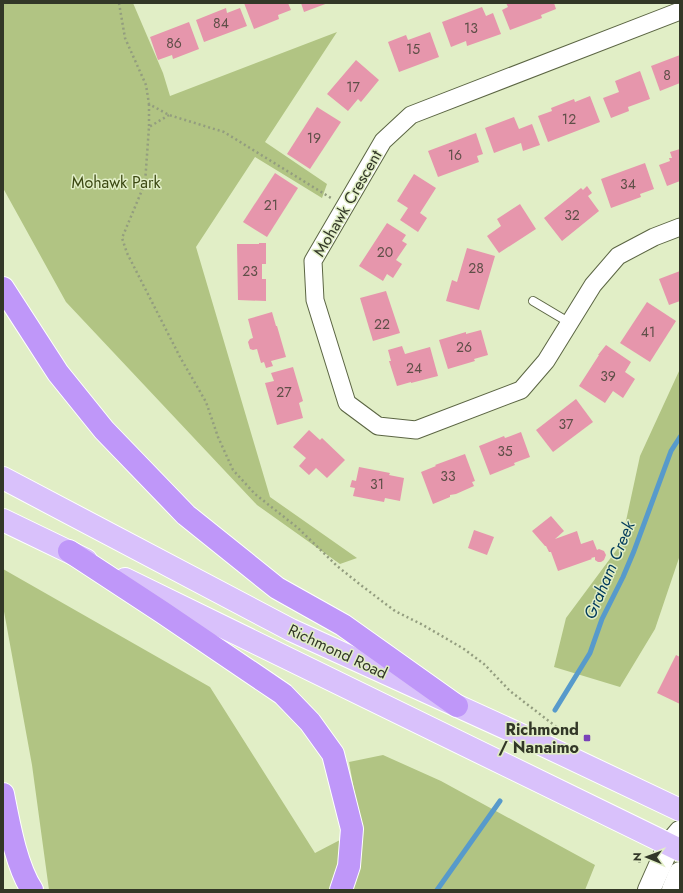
<svg xmlns="http://www.w3.org/2000/svg" width="683" height="893" font-family="Jost,sans-serif">
<rect width="100%" height="100%" fill="#e1eec6"/>
<!-- green -->
<g fill="#b1c483">
<polygon points="3,3 133,3 163,73 170,96 337,32 265,142 327,184 322,198 255,157 196,247 270,497 357,558 340,564 257,505 66,302 3,188"/>
<polygon points="680,369 680,555 655,629 620,687 554,667 566,618 621,544 640,456"/>
<polygon points="3,569 210,687 315,853 361,829 349,762 383,755 441,781 595,865 585,890 49,890 32,765 3,606"/>
</g>
<g fill="none" stroke-linecap="round" stroke-linejoin="round">
<!-- stream -->
<g stroke="#579acb" stroke-width="5">
<polyline points="555,710 590,653 602,619 623,577 634,551 671,451 680,437"/>
<polyline points="437,890 500,801"/>
</g>
</g>
<!-- building -->
<g fill="#e696ac">
<polygon points="244,3 288,3 291,10 278,15 279,19 254,29"/>
<polygon points="301,3 328,3 304,12"/>
<polygon points="506,3 554,3 556,9 541,15 542,18 510,30 502,10 508,7"/>
<polygon points="482,7 486,16 493,13 501,34 467,46 466,41 451,47 442,22"/>
<polygon points="226,8 227,13 240,8 247,26 204,42 196,20"/>
<polygon points="189,22 199,49 173,59 172,55 158,60 150,37"/>
<polygon points="430,32 439,57 399,72 388,42 406,35 408,40"/>
<polygon points="680,55 680,83 660,91 651,66"/>
<polygon points="356,60 379,80 361,102 358,99 348,111 327,94"/>
<polygon points="640,71 650,99 628,107 629,111 611,118 603,98 619,92 615,81"/>
<polygon points="590,96 600,122 548,142 538,116 552,111 551,108 574,99 575,102"/>
<polygon points="317,107 341,122 310,169 287,154"/>
<polygon points="514,117 519,129 532,124 540,145 523,151 521,143 494,153 485,128"/>
<polygon points="476,133 483,154 477,156 479,162 438,177 428,151"/>
<polygon points="680,149 680,181 667,186 659,165 670,161 669,158 672,158 670,152"/>
<polygon points="645,163 654,189 640,194 641,197 611,208 601,179"/>
<polygon points="275,173 298,188 267,237 243,222"/>
<polygon points="414,174 436,188 420,213 427,218 418,232 400,220 408,208 397,201"/>
<polygon points="587,186 592,193 588,196 599,211 562,241 544,218 581,188 583,190"/>
<polygon points="520,204 536,229 499,253 487,236 501,226 497,219"/>
<polygon points="387,223 406,235 402,241 407,244 396,260 402,264 393,278 387,274 383,281 359,266"/>
<polygon points="259,243 266,243 266,264 262,264 262,279 266,279 266,301 238,300 237,244 259,244"/>
<polygon points="467,248 495,256 479,310 446,301 452,280 457,282"/>
<polygon points="680,271 680,301 669,305 659,279"/>
<polygon points="386,291 400,333 373,341 360,298"/>
<polygon points="647,302 676,321 650,362 620,343"/>
<polygon points="272,312 276,326 277,326 286,357 271,361 273,366 266,368 264,362 261,363 257,349 253,350 250,349 248,342 250,339 253,338 248,319"/>
<polygon points="481,330 488,355 474,359 475,361 448,369 439,340 466,332 466,334"/>
<polygon points="606,345 631,362 625,372 635,379 623,398 613,391 605,403 579,386 599,355 598,355"/>
<polygon points="402,346 405,354 430,347 438,376 411,383 411,382 397,386 389,361 391,361 388,350"/>
<polygon points="293,367 303,401 299,403 303,418 277,425 265,383 274,381 271,373"/>
<polygon points="576,399 593,422 553,452 536,430"/>
<polygon points="309,430 320,440 322,438 345,460 327,478 316,468 309,475 299,466 306,458 293,447"/>
<polygon points="521,432 530,457 514,463 515,465 490,475 479,446 504,436 505,438"/>
<polygon points="465,454 475,481 472,482 474,486 456,494 450,495 450,497 433,504 421,472 436,466 435,465"/>
<polygon points="359,467 390,473 389,475 404,478 400,501 385,498 384,502 353,496 355,488 350,487 352,480 356,481"/>
<polygon points="551,516 564,531 555,539 577,531 581,544 593,540 597,550 599,549 604,551 606,555 604,560 601,562 598,562 595,560 595,557 591,558 592,559 558,571 551,552 549,552 546,546 545,546 532,531"/>
<polygon points="474,530 494,537 487,555 468,548"/>
<polygon points="676,655 680,657 680,704 657,693"/>
</g>
<g fill="none" stroke-linecap="round" stroke-linejoin="round">
<defs>
<polyline id="service" points="533,301 570,323"/>
<polyline id="minor" points="680,11 411,115 383,141 313,261 315,300 347,403 378,426 416,430 521,390 546,361 593,285 618,256 654,237 680,227"/>
<g id="secondary">
<polyline points="649,890 669,845 680,832"/>
<polyline points="673,890 680,873"/>
</g>
<g id="primary">
<polyline points="3,478 291,630 543,745 680,810"/>
<polyline points="3,520 86,560"/>
<polyline points="125,579 680,850"/>
</g>
<g id="motorway">
<polyline points="3,288 58,373 104,430 186,515 277,588 343,625 457,706"/>
<polyline points="69,551 162,612 283,694 310,722 333,754 352,829 349,866 341,890"/>
<path d="M3 794C9 824 16 865 32 890"/>
</g>
</defs>
<!-- service casing -->
<use href="#service" stroke="#5b6543" stroke-width="10"/>
<!-- minor casing -->
<use href="#minor" stroke="#5b6543" stroke-width="19"/>
<!-- secondary casing -->
<use href="#secondary" stroke="#5b6543" stroke-width="24"/>
<!-- primary casing -->
<use href="#primary" stroke="#fff" stroke-width="24"/>
<!-- motorway casing -->
<use href="#motorway" stroke="#fff" stroke-width="24"/>
<!-- path -->
<g stroke="#939d7f" stroke-width="2.5" stroke-dasharray="2 3" stroke-linecap="butt">
<polyline points="119,3 125,38 146,85 149,104 169,115 224,132 331,198"/>
<polyline points="149,104 149,127"/>
<polyline points="169,115 149,127 145,183 122,238 127,253 180,357 206,402 218,437 233,470 255,494 298,528 337,566 362,586 395,611 423,625 464,649 484,664 510,691 563,732"/>
<polyline points="638,856 640,864"/>
</g>
<!-- service -->
<use href="#service" stroke="#fff" stroke-width="8"/>
<!-- minor -->
<use href="#minor" stroke="#fff" stroke-width="17"/>
<!-- secondary -->
<use href="#secondary" stroke="#fff" stroke-width="22"/>
<!-- primary -->
<use href="#primary" stroke="#d9c1fb" stroke-width="22"/>
<!-- motorway -->
<use href="#motorway" stroke="#bf97f9" stroke-width="22"/>
</g>
<!-- markers -->
<rect fill="#7942b8" stroke="#e1eec6" stroke-width="1.5" x="583" y="734" width="8" height="8" rx="2"/>
<g text-anchor="middle" stroke-width="3" stroke-linejoin="round" paint-order="stroke">
<!-- number labels -->
<g font-size="14" fill="#5f4f48">
<text x="221" y="28">84</text>
<text x="471" y="33">13</text>
<text x="174" y="48">86</text>
<text x="413" y="54">15</text>
<text x="667" y="80">8</text>
<text x="353" y="92">17</text>
<text x="569" y="124">12</text>
<text x="314" y="143">19</text>
<text x="455" y="160">16</text>
<text x="628" y="189">34</text>
<text x="271" y="210">21</text>
<text x="572" y="220">32</text>
<text x="385" y="257">20</text>
<text x="476" y="273">28</text>
<text x="250" y="276">23</text>
<text x="382" y="329">22</text>
<text x="648" y="337">41</text>
<text x="464" y="352">26</text>
<text x="414" y="373">24</text>
<text x="608" y="381">39</text>
<text x="284" y="397">27</text>
<text x="566" y="429">37</text>
<text x="505" y="456">35</text>
<text x="448" y="481">33</text>
<text x="377" y="489">31</text>
</g>
<!-- park labels -->
<g font-size="16" fill="#3b4812" stroke="#e1eec6">
<text x="116" y="188">Mohawk Park</text>
</g>
<!-- street labels -->
<g font-size="16" fill="#323727" stroke="#e1eec6">
<text transform="translate(347 203) rotate(-60)" y="6">Mohawk Crescent</text>
<text transform="translate(338 651) rotate(25)" y="6">Richmond Road</text>
</g>
<!-- poi labels -->
<g font-size="16" font-weight="bold" fill="#323727" stroke="#e1eec6" text-anchor="end">
<text x="579" y="735">Richmond<tspan x="579" dy="18">/ Nanaimo</tspan></text>
</g>
<!-- water labels -->
<g font-size="17" font-style="italic" fill="#023b5b" stroke="#e1eec6">
<text transform="translate(609 570) rotate(-67)" y="6">Graham Creek</text>
</g>
</g>
<!-- border -->
<rect width="683" height="893" fill="none" stroke="#323727" stroke-width="8"/>
<!-- north arrow -->
<g transform="translate(647 857) rotate(271)" stroke="#e1eec6" stroke-width="3" paint-order="stroke">
<path d="M0-3L7 15L0 10L-7 15Z" fill="#323727"/>
<text y="-6" font-size="11" font-weight="bold" text-anchor="middle" fill="#323727">N</text>
</g>
</svg>
